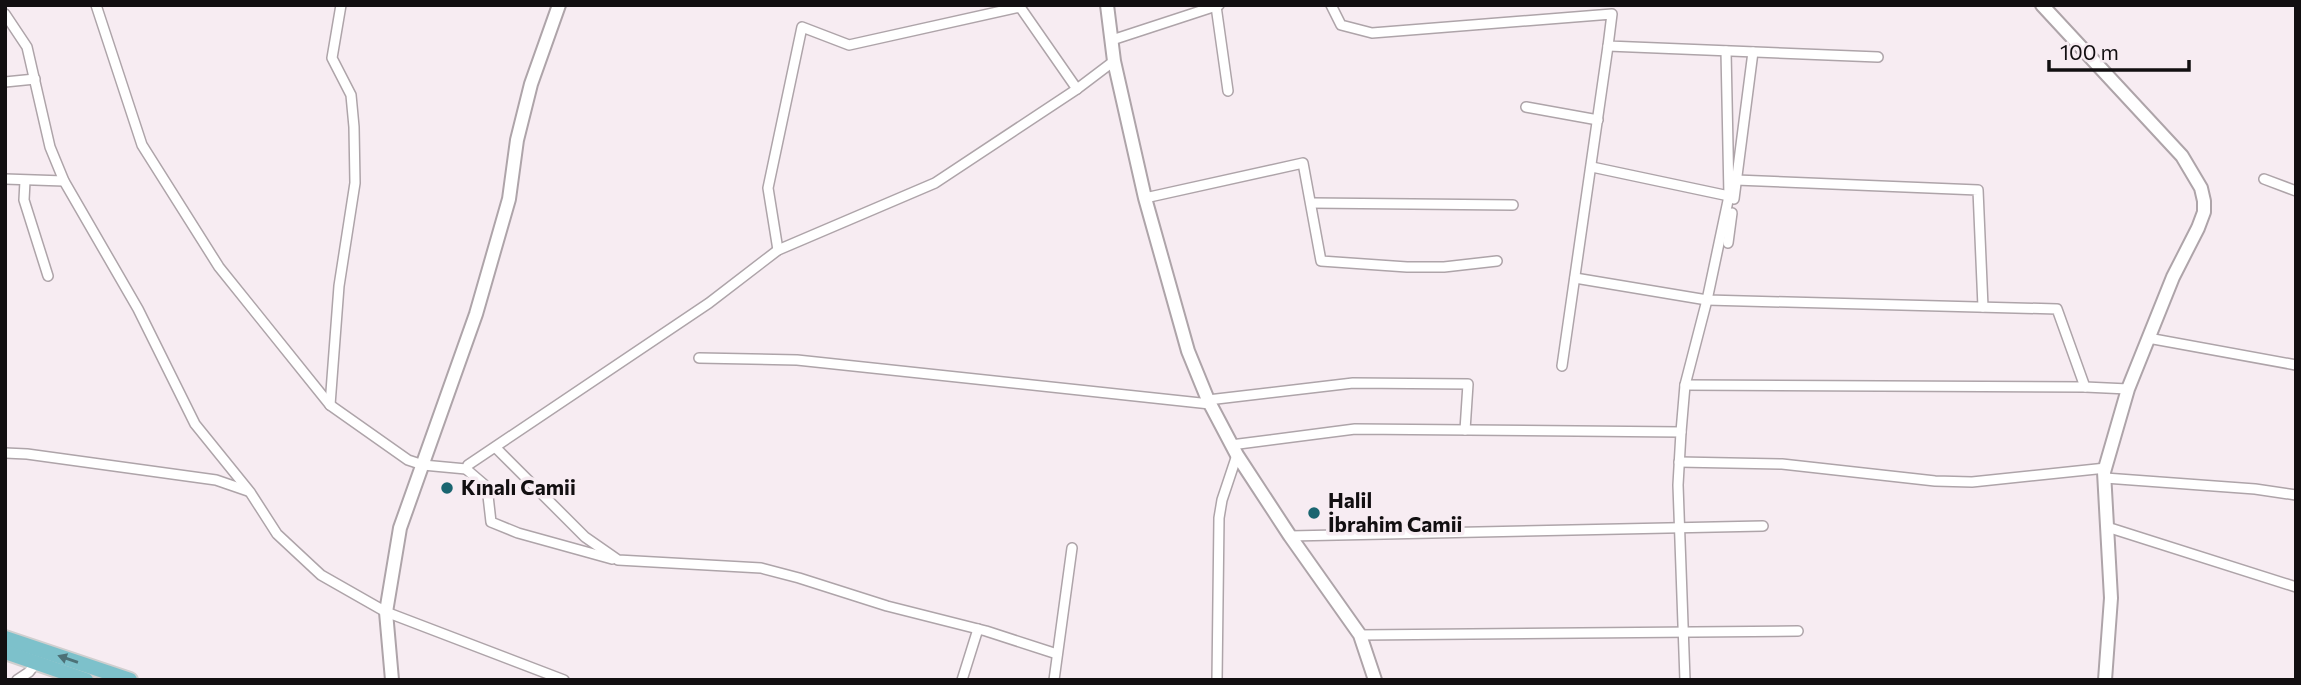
<svg xmlns="http://www.w3.org/2000/svg" width="2301" height="685" font-family="Commissioner,sans-serif">
<rect width="100%" height="100%" fill="#f7ecf2"/>
<g fill="none" stroke-linecap="round" stroke-linejoin="round">
<defs>
<g id="street">
<polyline points="96,5 142,145 219,267 330,405 408,460 423,465 466,469 468,465 709,303 778,250 935,183 1077,89 1114,61"/>
<polyline points="1331,5 1341,25 1372,33 1612,14 1608,46 1878,57"/>
<polyline points="1216,6 1228,91"/>
<polyline points="5,14 27,47 50,147 64,181 138,309 195,424 250,492 277,534 321,575 386,612 564,680"/>
<polyline points="1112,40 1219,5"/>
<polyline points="5,82 35,79"/>
<polyline points="1526,107 1598,120"/>
<polyline points="1592,167 1729,196"/>
<polyline points="5,179 64,181"/>
<polyline points="2264,179 2296,191"/>
<polyline points="1736,180 1978,190 1983,307"/>
<polyline points="25,181 24,200 48,276"/>
<polyline points="1145,198 1303,163 1321,261 1407,267 1444,267 1497,261"/>
<polyline points="1734,199 1753,52"/>
<polyline points="1311,203 1513,205"/>
<polyline points="1728,243 1732,213"/>
<polyline points="778,250 768,188 802,27 849,45 1020,7 1077,89"/>
<polyline points="1575,278 1707,300 2057,309 2085,387"/>
<polyline points="2148,338 2296,365"/>
<polyline points="699,358 797,360 1210,404"/>
<polyline points="1562,366 1608,46"/>
<polyline points="1685,385 2085,387 2128,389"/>
<polyline points="1208,400 1353,383 1468,384 1465,430"/>
<polyline points="330,405 339,286 355,183 354,127 351,95 332,58 341,5"/>
<polyline points="1681,432 1685,385 1707,300 1729,196 1726,51"/>
<polyline points="1231,445 1355,429 1681,432 1678,485 1685,680"/>
<polyline points="496,448 585,537 618,560 761,568 799,578 887,606 986,631 1057,654"/>
<polyline points="5,453 27,454 216,480 248,491"/>
<polyline points="1679,462 1782,464 1935,481 1972,482 2106,468"/>
<polyline points="466,469 487,487 491,522 518,533 612,559"/>
<polyline points="2105,478 2255,489 2296,495"/>
<polyline points="2107,527 2296,587"/>
<polyline points="1290,536 1763,526"/>
<polyline points="1360,635 1798,631"/>
<polyline points="17,680 29,672 36,663"/>
<polyline points="962,680 978,629"/>
<polyline points="1054,680 1072,548"/>
<polyline points="1217,680 1219,518 1222,500 1237,455"/>
</g>
<g id="secondary">
<polyline points="1107,5 1114,61 1145,198 1188,351 1208,400 1237,455 1290,536 1360,635 1375,680"/>
<polyline points="2042,5 2182,156 2201,188 2204,201 2204,212 2198,228 2173,277 2128,389 2104,472 2111,598 2105,680"/>
<polyline points="392,680 386,612 400,528 476,314 509,199 517,140 531,84 559,5"/>
</g>
<g id="primary">
<polyline points="5,638 130,680"/>
<polyline points="5,652 86,680"/>
</g>
</defs>
<!-- street casing -->
<use href="#street" stroke="#aea4a9" stroke-width="12"/>
<!-- secondary casing -->
<use href="#secondary" stroke="#aea4a9" stroke-width="16"/>
<!-- primary casing -->
<use href="#primary" stroke="#d0cfcf" stroke-width="18"/>
<!-- street -->
<use href="#street" stroke="#fff" stroke-width="9"/>
<!-- secondary -->
<use href="#secondary" stroke="#fff" stroke-width="12"/>
<!-- primary -->
<use href="#primary" stroke="#7dc1cb" stroke-width="14"/>
</g>
<!-- one-way arrows -->
<defs><path id="oneway-solid" d="M-6-.8H1V-3.2L6.5 0L1 3.2V.8H-6Z" transform="scale(1.75)"/></defs>
<use fill="#4d7177" href="#oneway-solid" transform="translate(68 659) rotate(-161)"/>
<!-- markers -->
<g fill="#1a6570" stroke="#f7ecf2" stroke-width="2.5">
<circle cx="447" cy="488" r="7"/>
<circle cx="1314" cy="513" r="7"/>
</g>
<g text-anchor="middle" stroke-width="7" stroke-linejoin="round" paint-order="stroke">
<!-- poi labels -->
<g font-size="21" font-weight="bold" fill="#120f11" stroke="#f7ecf2" text-anchor="start">
<text x="461" y="495">Kınalı Camii</text>
<text x="1328" y="508">Halil<tspan x="1328" dy="24">İbrahim Camii</tspan></text>
</g>
</g>
<!-- border -->
<rect width="2301" height="685" fill="none" stroke="#120f11" stroke-width="14"/>
<!-- scale -->
<path d="M2049 60v10h140v-10" fill="none" stroke="#120f11" stroke-width="3.5"/>
<text x="2060" y="60" font-size="21" fill="#120f11" stroke="#f7ecf2" stroke-width="5" paint-order="stroke">100 m</text>
</svg>
